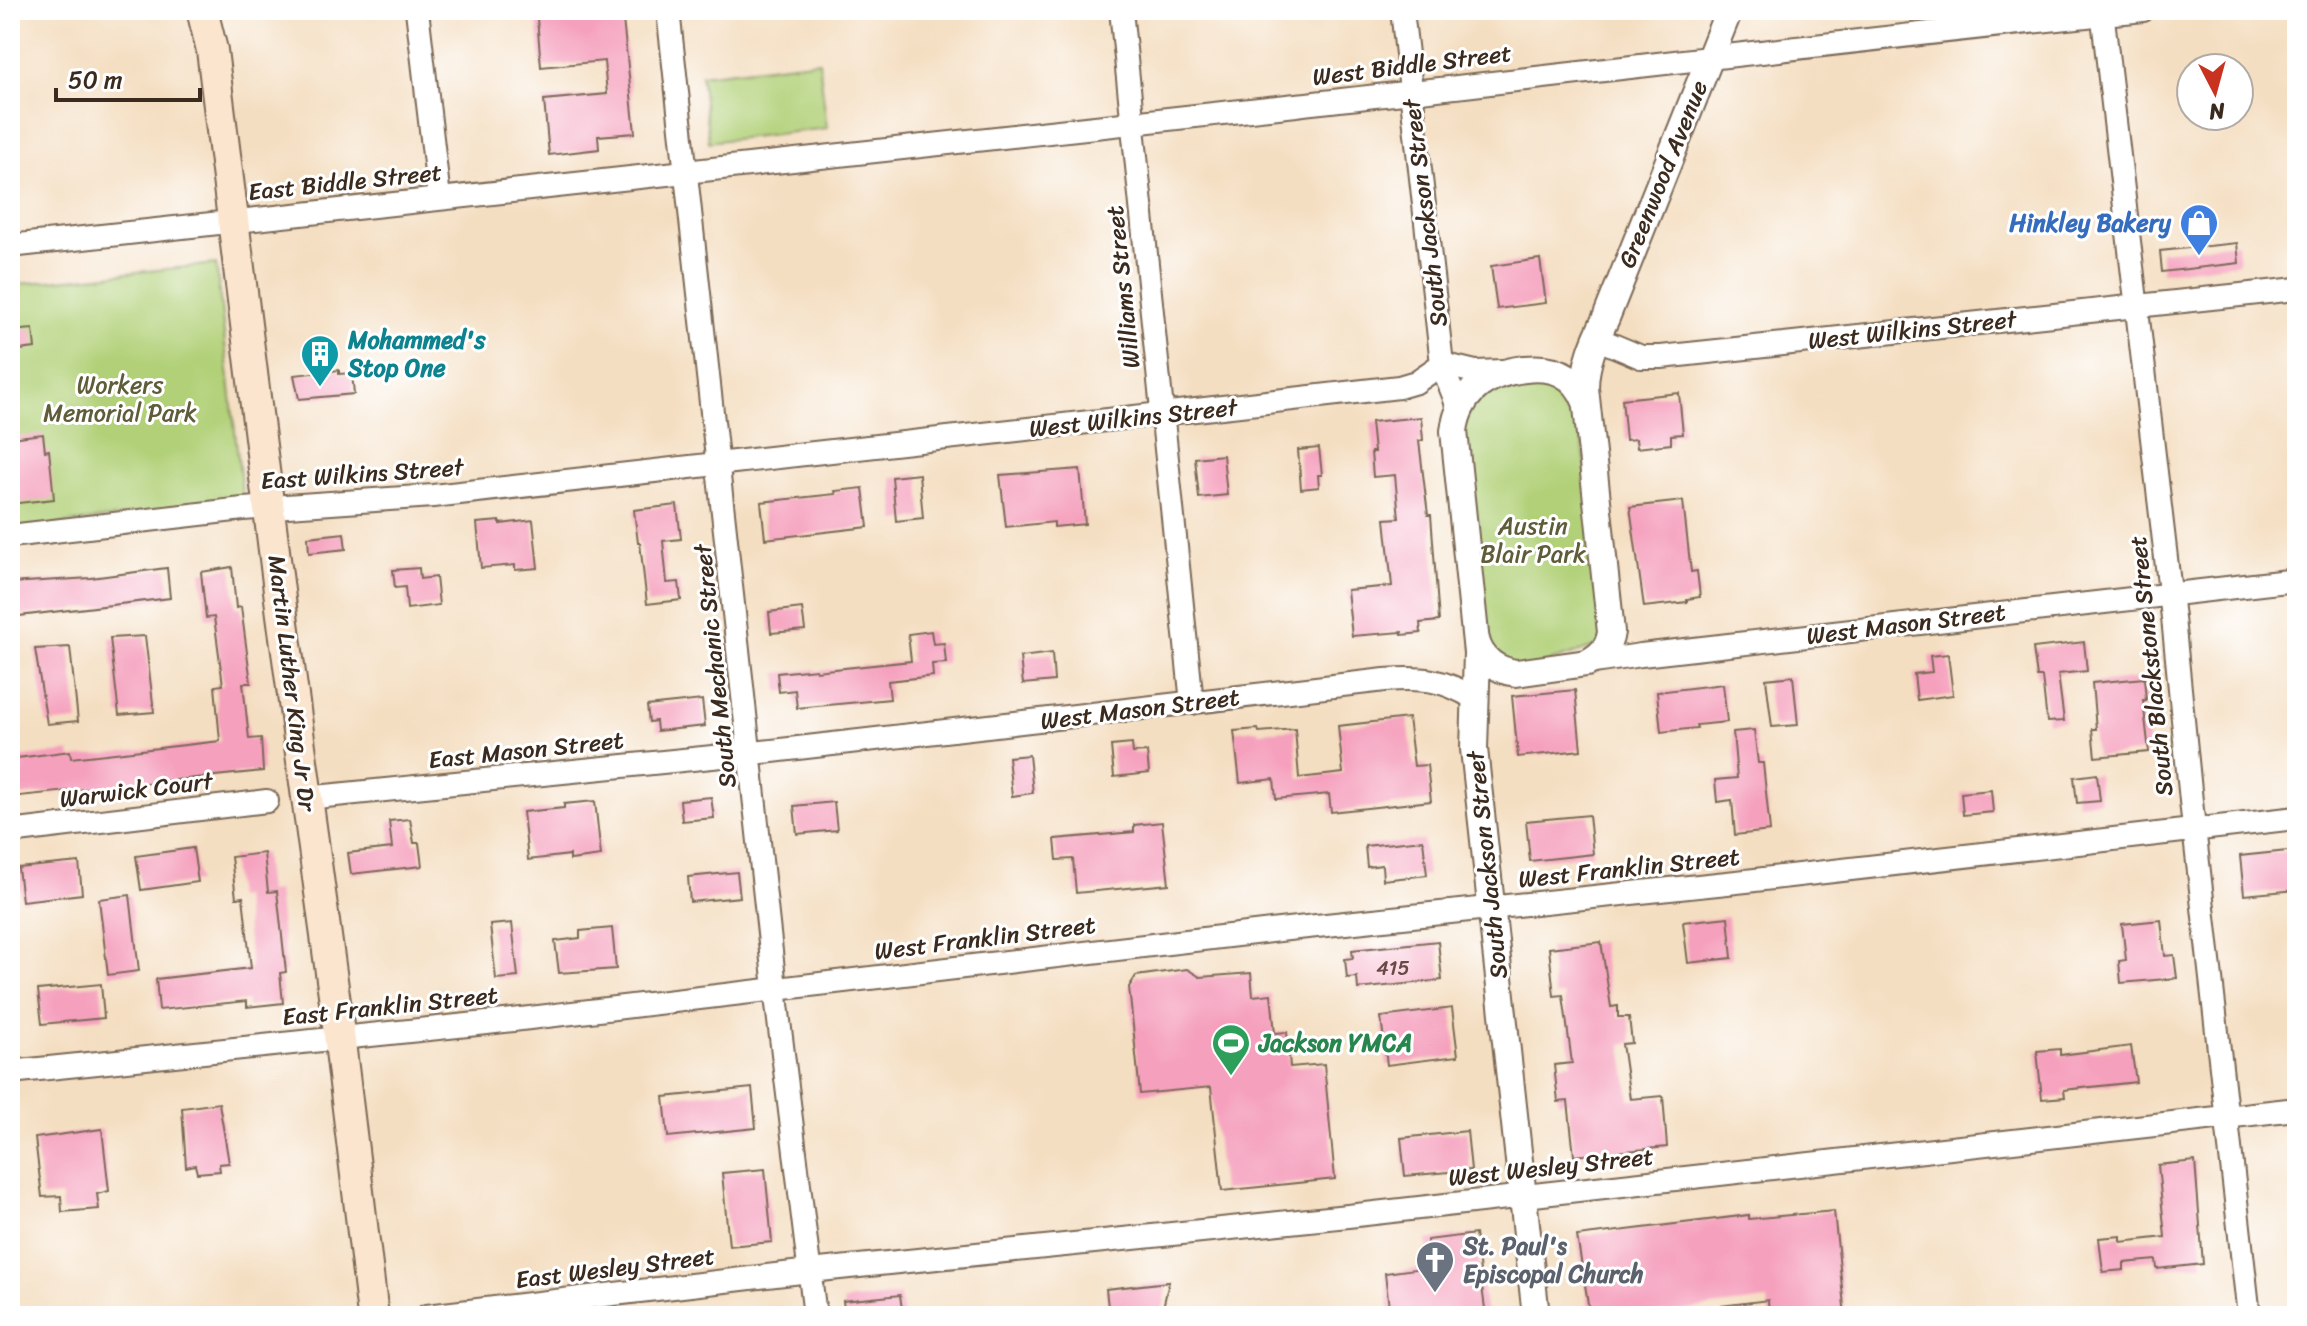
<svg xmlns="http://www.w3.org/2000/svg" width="2307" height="1326" font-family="Sriracha,sans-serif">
<rect width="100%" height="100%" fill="#fff"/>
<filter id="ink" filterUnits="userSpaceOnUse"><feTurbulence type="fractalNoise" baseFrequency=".0125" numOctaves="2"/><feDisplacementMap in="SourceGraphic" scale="16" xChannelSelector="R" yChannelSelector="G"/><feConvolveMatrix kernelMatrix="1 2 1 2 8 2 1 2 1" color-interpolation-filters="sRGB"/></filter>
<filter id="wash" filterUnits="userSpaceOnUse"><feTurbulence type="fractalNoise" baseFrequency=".006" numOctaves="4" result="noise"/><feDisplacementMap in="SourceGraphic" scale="32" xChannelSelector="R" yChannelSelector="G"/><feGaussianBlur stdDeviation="1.8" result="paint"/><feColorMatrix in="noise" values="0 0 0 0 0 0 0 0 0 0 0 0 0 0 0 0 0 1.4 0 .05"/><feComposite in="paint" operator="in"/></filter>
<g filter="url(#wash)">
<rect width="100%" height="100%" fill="#f4dec1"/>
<!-- built -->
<polygon fill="#edd1e9" points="664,1304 666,1316 558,1316"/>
<!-- green -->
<g fill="#b1d077" stroke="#767d4a" stroke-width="2">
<polygon points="819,61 827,128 709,142 701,75"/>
<polygon points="216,264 243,502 10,530 10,285"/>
<polygon points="1486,380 1574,380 1610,642 1516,673 1476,638 1454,442"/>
</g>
<g id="blocks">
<!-- building -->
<g fill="#f5a0bd">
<polygon points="622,10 635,133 598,136 599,149 549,155 544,100 607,94 604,61 541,67 537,18"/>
<polygon points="2237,243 2239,263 2162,272 2160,251"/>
<polygon points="1540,259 1546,303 1497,309 1491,266"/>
<polygon points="33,329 35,348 10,351 10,331"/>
<polygon points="339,370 339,374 352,373 354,394 299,399 294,375"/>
<polygon points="1679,393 1683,434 1671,435 1671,444 1637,448 1636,439 1626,440 1622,399"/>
<polygon points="1421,417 1423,440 1419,441 1428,515 1431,515 1439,621 1420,623 1421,633 1402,635 1402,632 1352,636 1347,590 1392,586 1385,519 1399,518 1395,475 1373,477 1371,452 1374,452 1371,422"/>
<polygon points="43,434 45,451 49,450 54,499 10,504 10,438"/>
<polygon points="1319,448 1322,475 1318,475 1319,487 1301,489 1298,450"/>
<polygon points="1223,455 1227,495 1199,498 1195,458"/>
<polygon points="1080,469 1085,524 1054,527 1054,522 1006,527 1000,475"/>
<polygon points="919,474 923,518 896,521 892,477"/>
<polygon points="863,488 868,527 765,539 761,502 836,494 835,491"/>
<polygon points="1683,501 1691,572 1697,571 1700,597 1687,599 1687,602 1644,607 1630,507"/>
<polygon points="677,505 681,539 663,541 667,583 679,582 681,600 647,604 640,543 638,543 634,510"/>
<polygon points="533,520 538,568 515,570 515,565 481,568 477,523 500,521 500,524"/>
<polygon points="344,533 346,549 309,553 308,537"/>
<polygon points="232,567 236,608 241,607 251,683 243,683 249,739 261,738 263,771 10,797 10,759 70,751 71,758 220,741 215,686 223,685 214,617 206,618 201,572"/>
<polygon points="167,568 170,598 10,617 10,583 91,578"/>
<polygon points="419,568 420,579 436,577 439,605 407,609 405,587 395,588 393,570"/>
<polygon points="802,608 805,630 771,633 769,612"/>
<polygon points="931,631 933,644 944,643 946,663 932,664 933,676 888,681 890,699 797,708 795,690 779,692 777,673 816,669 816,671 911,661 908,634"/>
<polygon points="145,636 154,712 119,715 110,638"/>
<polygon points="2084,642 2087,671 2058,674 2064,721 2047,722 2042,677 2037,677 2033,648"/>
<polygon points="70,647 78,721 47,724 35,649"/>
<polygon points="1052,653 1054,681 1023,684 1020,657"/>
<polygon points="1948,654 1953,695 1917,700 1914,674 1932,672 1930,656"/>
<polygon points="1793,676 1798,725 1772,727 1766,679"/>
<polygon points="2144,678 2146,700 2143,700 2149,752 2095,757 2092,729 2096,729 2092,683"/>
<polygon points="1723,684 1727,722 1696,725 1697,728 1661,732 1657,692"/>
<polygon points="1575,690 1581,750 1518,757 1512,696"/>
<polygon points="702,700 705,726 657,731 656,721 649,722 647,706"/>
<polygon points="1408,718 1414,766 1427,765 1431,801 1331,812 1329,794 1276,799 1274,779 1240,783 1234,731 1258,729 1259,732 1295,729 1299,778 1343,773 1338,726"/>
<polygon points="1754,730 1758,763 1763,763 1770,831 1735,835 1732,800 1717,802 1715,780 1737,778 1733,732"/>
<polygon points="1132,744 1133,753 1147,752 1149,773 1114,777 1111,746"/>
<polygon points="1029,755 1033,793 1012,796 1008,757"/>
<polygon points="2097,774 2100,801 2077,803 2074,777"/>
<polygon points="1991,790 1993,812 1963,815 1961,793"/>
<polygon points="711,797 714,818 682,821 680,800"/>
<polygon points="595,801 601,856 570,860 570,855 528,860 523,812 564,808 564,804"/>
<polygon points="834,802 837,830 797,834 794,806"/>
<polygon points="1589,815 1593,854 1530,861 1526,821"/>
<polygon points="410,819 414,843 419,843 422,866 351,874 348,853 392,848 389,821"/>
<polygon points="1162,822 1169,884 1076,893 1073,859 1057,860 1055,839 1134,832 1134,825"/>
<polygon points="1423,840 1427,875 1383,880 1382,865 1367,867 1365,846"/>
<polygon points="193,848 198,882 141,890 136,856"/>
<polygon points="2297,850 2297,890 2244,895 2240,856"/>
<polygon points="264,853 268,892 277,891 286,972 280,973 283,1003 247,1007 247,1001 159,1010 156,979 251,968 243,897 236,898 231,857"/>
<polygon points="79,862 82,894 22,901 18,868"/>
<polygon points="737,872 740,897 690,902 688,877"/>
<polygon points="130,895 139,971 108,975 99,899"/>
<polygon points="1728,917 1732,958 1688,963 1683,922"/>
<polygon points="2161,920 2165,956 2174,955 2177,978 2121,983 2119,961 2126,960 2122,924"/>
<polygon points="512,923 518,977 496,979 490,925"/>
<polygon points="612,928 616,969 559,973 555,941 580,938 580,931"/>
<polygon points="1438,941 1442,980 1358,989 1357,977 1347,978 1345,959 1353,958 1352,950"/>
<polygon points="1601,942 1611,1007 1618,1006 1618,1017 1629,1017 1632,1043 1622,1044 1630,1099 1663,1096 1667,1147 1574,1156 1568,1101 1558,1102 1554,1065 1572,1063 1563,995 1554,996 1549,948"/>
<polygon points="1187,969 1200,977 1251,973 1253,996 1271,994 1275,1033 1287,1032 1290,1067 1324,1064 1335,1179 1222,1191 1211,1087 1140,1094 1129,987 1136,976"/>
<polygon points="101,984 104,1018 42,1024 38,990"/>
<polygon points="1452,1008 1458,1056 1387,1065 1381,1017"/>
<polygon points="2131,1046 2136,1082 2064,1090 2065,1097 2042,1099 2037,1051 2060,1049 2060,1055"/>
<polygon points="752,1088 756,1128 668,1137 664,1097"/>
<polygon points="219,1103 229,1163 219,1164 220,1171 197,1173 195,1165 186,1167 182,1108"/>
<polygon points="102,1129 109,1191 97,1194 99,1209 62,1212 61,1196 42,1197 35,1138"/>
<polygon points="1467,1131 1471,1170 1405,1176 1401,1138"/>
<polygon points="2195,1161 2203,1264 2157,1269 2156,1260 2124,1263 2124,1270 2103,1272 2099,1238 2121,1236 2121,1242 2165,1237 2158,1165"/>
<polygon points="765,1169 772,1242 729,1246 722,1173"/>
<polygon points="1834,1211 1845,1316 1769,1316 1768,1300 1640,1316 1590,1316 1577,1236 1749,1215 1749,1219"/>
<polygon points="1475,1234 1486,1316 1390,1316 1385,1273 1430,1267 1427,1240"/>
<polygon points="1169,1282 1161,1316 1109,1316 1106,1289"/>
<polygon points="900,1295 903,1316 845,1316 843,1301"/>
</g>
</g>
</g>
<g filter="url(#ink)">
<use href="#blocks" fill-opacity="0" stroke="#7c6957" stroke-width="2"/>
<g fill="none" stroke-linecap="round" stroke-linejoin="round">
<defs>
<g id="minor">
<polyline points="417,10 439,198"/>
<polyline points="668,10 775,988 815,1316"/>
<polyline points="1121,10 1192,703"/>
<path d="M1402 10 1442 364C1446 382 1457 395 1458 414"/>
<polyline points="2102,10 2173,618 2191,801 2249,1316"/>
<path d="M10 246C438 196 867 151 1296 105 1579 74 1860 39 2143 10"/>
<polyline points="1596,338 1641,357 1661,357 2297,289"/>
<polyline points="1442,364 1475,372 1503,371"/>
<polyline points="10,536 243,509 433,496 1399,387 1416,382 1442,364"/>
<polyline points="1587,663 1641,655 2297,580"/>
<path d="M306 798 772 751 1385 680C1422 677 1442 679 1474 698"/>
<polyline points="10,832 267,801"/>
<polyline points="10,1072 487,1023 1288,929 1746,881 2297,818"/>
<polyline points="427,1316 810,1271 1348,1216 2297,1109"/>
</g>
<g id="tertiary">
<path d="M1476 640C1481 659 1496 670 1516 673L1587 663C1600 656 1609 648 1611 632L1585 388C1585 363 1595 340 1606 318L1729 10"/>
<path d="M1536 1316 1474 749 1477 653 1454 431C1459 391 1488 373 1525 369 1553 366 1575 373 1586 402"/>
</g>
<polyline id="secondary" points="202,10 212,50 282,615 336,1009 373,1316"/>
</defs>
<!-- minor casing -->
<use href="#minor" stroke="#7c6957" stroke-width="26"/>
<!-- tertiary casing -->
<use href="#tertiary" stroke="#7c6957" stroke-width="30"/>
<!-- secondary casing -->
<use href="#secondary" stroke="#7c6957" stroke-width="34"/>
<!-- minor -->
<use href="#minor" stroke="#fff" stroke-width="22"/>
<!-- tertiary -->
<use href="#tertiary" stroke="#fff" stroke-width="26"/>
<!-- secondary -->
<use href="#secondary" stroke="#fbe5cf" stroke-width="30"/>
</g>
</g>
<!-- icons -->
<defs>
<symbol id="shop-pin" viewBox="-11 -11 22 30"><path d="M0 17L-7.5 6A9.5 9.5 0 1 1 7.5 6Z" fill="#3f7fe0" stroke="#fff"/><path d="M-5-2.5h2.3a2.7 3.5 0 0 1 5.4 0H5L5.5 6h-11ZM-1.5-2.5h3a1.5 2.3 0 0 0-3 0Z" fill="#fff"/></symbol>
<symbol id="building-pin" viewBox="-11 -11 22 30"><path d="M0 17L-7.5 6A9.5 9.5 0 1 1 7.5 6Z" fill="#0f9aa8" stroke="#fff"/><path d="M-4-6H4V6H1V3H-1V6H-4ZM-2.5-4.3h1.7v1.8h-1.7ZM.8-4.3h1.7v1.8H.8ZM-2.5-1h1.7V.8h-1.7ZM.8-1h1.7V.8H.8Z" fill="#fff"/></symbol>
<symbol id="stadium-pin" viewBox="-11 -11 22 30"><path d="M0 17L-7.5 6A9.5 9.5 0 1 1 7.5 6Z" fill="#2e9e5b" stroke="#fff"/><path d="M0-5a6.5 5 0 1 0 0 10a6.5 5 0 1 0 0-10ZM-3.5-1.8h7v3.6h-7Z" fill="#fff"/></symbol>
<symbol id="church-pin" viewBox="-11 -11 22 30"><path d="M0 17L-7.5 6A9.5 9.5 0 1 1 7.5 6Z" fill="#6b7280" stroke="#fff"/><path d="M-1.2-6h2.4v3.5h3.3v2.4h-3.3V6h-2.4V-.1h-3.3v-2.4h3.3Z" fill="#fff"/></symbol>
</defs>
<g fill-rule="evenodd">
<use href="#shop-pin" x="2177" y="201" width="44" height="60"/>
<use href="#building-pin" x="298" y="332" width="44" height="60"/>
<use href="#stadium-pin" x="1209" y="1021" width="44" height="60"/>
<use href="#church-pin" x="1413" y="1238" width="44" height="60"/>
</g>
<g text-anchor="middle" stroke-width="6" stroke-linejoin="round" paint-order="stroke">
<!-- number labels -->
<g font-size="20" fill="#6a4846">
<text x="1393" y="975">415</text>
</g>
<!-- street labels -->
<g font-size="24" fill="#3b2a1e" stroke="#fff">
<text transform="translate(1412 65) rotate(-7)" y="8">West Biddle Street</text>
<text transform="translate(1663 174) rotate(-68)" y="8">Greenwood Avenue</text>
<text transform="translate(345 182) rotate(-6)" y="8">East Biddle Street</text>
<text transform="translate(1425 213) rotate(-97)" y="8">South Jackson Street</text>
<text transform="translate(1123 287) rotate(-96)" y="8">Williams Street</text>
<text transform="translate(1912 330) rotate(-6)" y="8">West Wilkins Street</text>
<text transform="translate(1133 418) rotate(-6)" y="8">West Wilkins Street</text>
<text transform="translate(362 474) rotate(-4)" y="8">East Wilkins Street</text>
<text transform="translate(1906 624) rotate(-7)" y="8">West Mason Street</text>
<text transform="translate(715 666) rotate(-96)" y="8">South Mechanic Street</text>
<text transform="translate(2151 666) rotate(-96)" y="8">South Blackstone Street</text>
<text transform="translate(292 683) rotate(83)" y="8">Martin Luther King Jr Dr</text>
<text transform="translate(1140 709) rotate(-7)" y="8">West Mason Street</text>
<text transform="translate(526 750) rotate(-6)" y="8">East Mason Street</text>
<text transform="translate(136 790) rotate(-7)" y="8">Warwick Court</text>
<text transform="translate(1487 865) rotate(-96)" y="8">South Jackson Street</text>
<text transform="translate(1629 868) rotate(-6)" y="8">West Franklin Street</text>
<text transform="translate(985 938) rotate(-7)" y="8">West Franklin Street</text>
<text transform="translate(390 1006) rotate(-6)" y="8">East Franklin Street</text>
<text transform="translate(1551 1167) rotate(-6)" y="8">West Wesley Street</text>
<text transform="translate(615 1268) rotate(-7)" y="8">East Wesley Street</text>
</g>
<!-- shop labels -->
<g font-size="24" font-weight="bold" fill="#366cbe" stroke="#fff" text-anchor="end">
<text x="2171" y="231">Hinkley Bakery</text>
</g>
<!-- culture labels -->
<g font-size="24" font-weight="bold" fill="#0d838f" stroke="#fff" text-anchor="start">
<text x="348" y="348">Mohammed's<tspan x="348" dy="28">Stop One</tspan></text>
</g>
<!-- park labels -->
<g font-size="24" fill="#5e5c39" stroke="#fff">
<text x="120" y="393">Workers<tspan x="120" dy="28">Memorial Park</tspan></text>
<text x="1533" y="534">Austin<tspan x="1533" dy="28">Blair Park</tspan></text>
</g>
<!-- leisure labels -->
<g font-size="24" font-weight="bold" fill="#27864d" stroke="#fff" text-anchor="start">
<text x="1259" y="1051">Jackson YMCA</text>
</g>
<!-- worship labels -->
<g font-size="24" font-weight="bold" fill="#5b616d" stroke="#fff" text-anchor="start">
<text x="1463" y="1254">St. Paul's<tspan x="1463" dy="28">Episcopal Church</tspan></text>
</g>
</g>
<!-- margin -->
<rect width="2307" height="1326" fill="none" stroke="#fff" stroke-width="40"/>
<!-- north arrow -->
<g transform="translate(2215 92) rotate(174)"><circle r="38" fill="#ffffff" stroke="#b1aaa5" stroke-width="2"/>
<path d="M0-6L14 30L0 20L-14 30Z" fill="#c8321e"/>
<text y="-12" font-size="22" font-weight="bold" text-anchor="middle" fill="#3b2a1e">N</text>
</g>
<!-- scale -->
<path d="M56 88v12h144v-12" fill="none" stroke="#3b2a1e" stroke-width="4"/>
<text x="68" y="88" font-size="24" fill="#3b2a1e" stroke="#ffffff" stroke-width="6" paint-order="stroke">50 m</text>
</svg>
